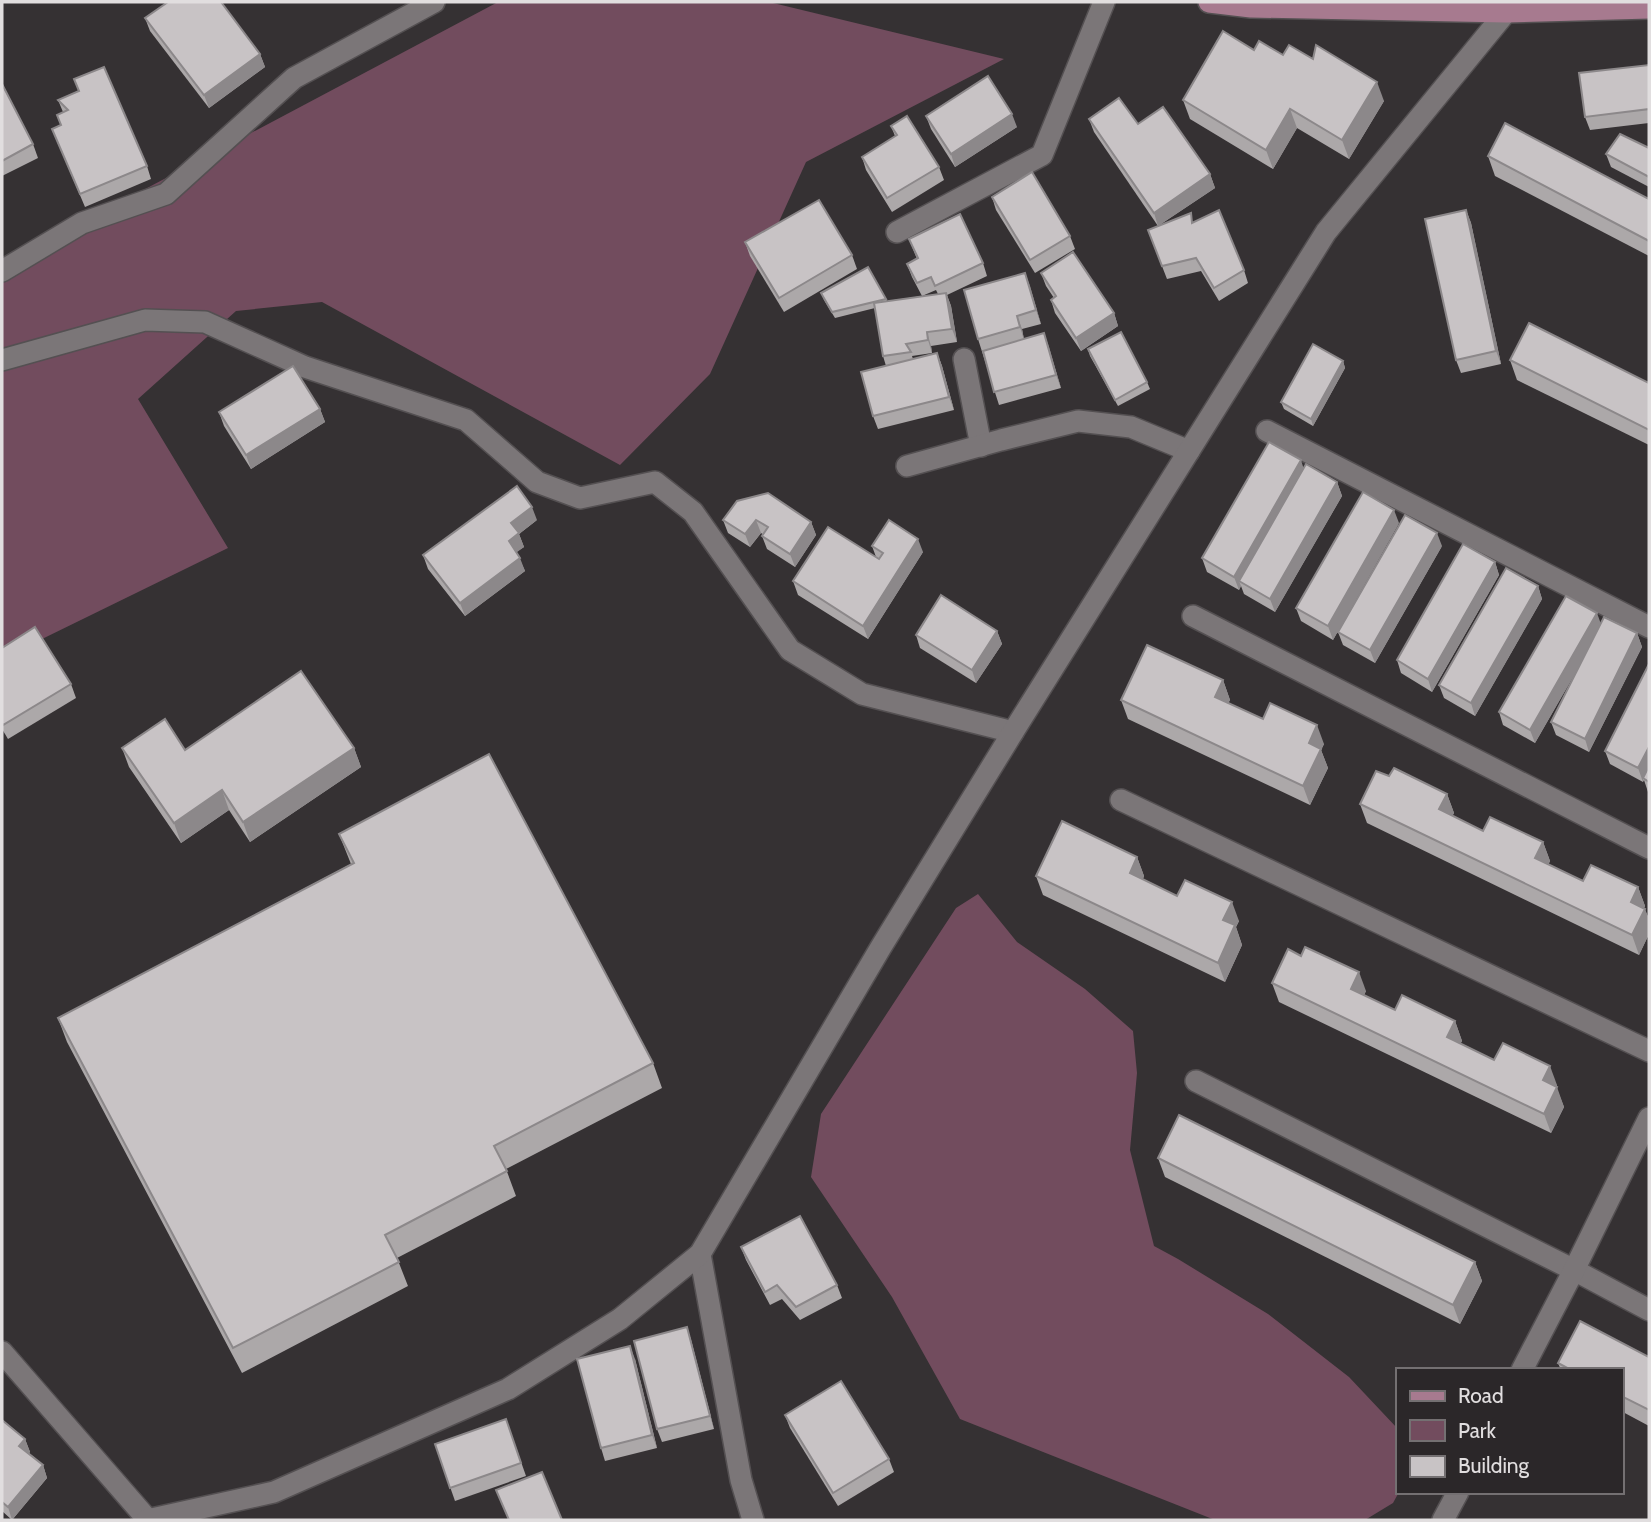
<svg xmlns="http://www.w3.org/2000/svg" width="1651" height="1522" font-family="Cabin,sans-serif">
<rect width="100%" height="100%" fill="#353133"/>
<!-- green -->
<g fill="#724c5e">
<polygon points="498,2 769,2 1004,59 806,162 710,374 620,465 322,302 236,311 138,399 228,548 40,640 2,664 2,265"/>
<polygon points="978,894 1017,942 1085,989 1133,1031 1137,1073 1130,1150 1154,1246 1178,1259 1268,1314 1349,1377 1397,1428 1397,1492 1399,1492 1393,1503 1365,1520 1215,1520 960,1419 892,1297 811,1177 821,1114 956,908"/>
</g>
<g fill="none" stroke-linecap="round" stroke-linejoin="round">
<defs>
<g id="minor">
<polyline points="897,232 1042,155 1104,2"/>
<polyline points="2,271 82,223 166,194 294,78 434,2"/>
<polyline points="964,359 981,446"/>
<polyline points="2,360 145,320 205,322 305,367 466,420 537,482 580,498 655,482 693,512 790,650 862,694 1013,732"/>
<polyline points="1267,431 1649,627"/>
<polyline points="907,466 1001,440 1078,421 1131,427 1189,451"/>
<polyline points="1193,616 1649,848"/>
<polyline points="1121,800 1649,1051"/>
<polyline points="1196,1081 1574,1270 1649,1310"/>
<polyline points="700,1254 741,1480 753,1520"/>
<polyline points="2,1352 148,1520"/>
<polyline points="1522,1370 1574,1270 1649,1118"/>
<polyline points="147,1520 274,1492 508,1389 620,1319 700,1254 881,947 1013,732 1326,232 1506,12"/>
<polyline points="1443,1520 1458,1492"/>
</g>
<polyline id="major" points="1209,2 1251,7 1506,12 1649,8"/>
</defs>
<!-- minor casing -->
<use href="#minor" stroke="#545052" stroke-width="24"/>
<!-- major casing -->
<use href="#major" stroke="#545052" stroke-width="24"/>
<!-- minor -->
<use href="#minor" stroke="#7b7678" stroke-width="21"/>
<!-- major -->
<use href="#major" stroke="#a77a8f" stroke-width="21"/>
</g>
<!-- wall -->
<g fill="#aca8a9" fill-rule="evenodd">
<polygon points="145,18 260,54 265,67 209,108 150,31"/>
<polygon points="1254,50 1283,55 1384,101 1349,159 1297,128 1273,169 1190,119 1183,100"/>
<polygon points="1649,65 1649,123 1590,130 1585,117"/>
<polygon points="2,84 33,144 38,158 2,176"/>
<polygon points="58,100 147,166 151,179 85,207 52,129 61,125 57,115 63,112"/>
<polygon points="926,116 1017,127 955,167 931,129"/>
<polygon points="1089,119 1138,124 1210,174 1215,188 1158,226 1094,132"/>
<polygon points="891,126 939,167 944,180 892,212 866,170 862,157 895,136"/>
<polygon points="1649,148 1649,187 1611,167 1606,154"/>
<polygon points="1488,156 1649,199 1649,256 1495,176"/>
<polygon points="992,197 1070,236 1075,249 1035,273 996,210"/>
<polygon points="1466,210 1471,223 1501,364 1461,373 1456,360"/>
<polygon points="1194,222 1244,270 1248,283 1219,301 1201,271 1167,279 1148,230"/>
<path d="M909 239 983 263 987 276 947 295 951 306 957 342 931 346 932 353 912 356 913 359 937 353 942 366 954 410 878 429 873 416 886 366 883 356 875 308 835 318 824 300 821 293 886 299 887 301 922 296 912 277 907 264 917 259ZM936 290 938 294 922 296Z"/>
<polygon points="745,242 852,255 857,269 784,312 750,256"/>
<polygon points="1025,273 1041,324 1022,329 1024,339 1044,333 1061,388 999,405 978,339"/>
<polygon points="1041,273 1114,313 1118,326 1081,351 1055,313 1051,300 1054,298 1046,286"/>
<polygon points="1088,349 1147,382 1150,389 1118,406 1090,356"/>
<polygon points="1510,360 1649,383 1649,445 1517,380"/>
<polygon points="1343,361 1345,368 1313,426 1284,409 1281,402"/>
<polygon points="320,409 325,422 251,469 224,426 219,412"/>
<polygon points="1304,468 1337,482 1342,496 1275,612 1244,594 1241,586 1239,590 1207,572 1202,558"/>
<polygon points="737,501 811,522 816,535 795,567 767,549 762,536 764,535 761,533 750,547 728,533 723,520"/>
<polygon points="537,520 519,534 524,547 516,552 525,571 465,616 428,569 423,555"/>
<polygon points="1399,523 1333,640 1301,621 1296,608"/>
<polygon points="872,546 923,552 868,639 798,595 793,581 876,557"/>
<polygon points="1442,546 1375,663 1343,645 1338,632"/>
<polygon points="1495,562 1499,575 1432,692 1401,673 1397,660"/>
<polygon points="1538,586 1542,599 1475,716 1444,698 1439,685"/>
<polygon points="1601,624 1637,633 1642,647 1589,752 1556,735 1551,722 1582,661 1535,743 1503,725 1499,712"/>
<polygon points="997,631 1002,644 976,683 920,648 916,635"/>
<polygon points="2,648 71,684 76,698 8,739 2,729"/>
<polygon points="1649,664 1649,792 1648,792 1644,780 1643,782 1610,764 1605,751"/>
<polygon points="1223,680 1230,700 1228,703 1263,719 1324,744 1321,750 1328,768 1310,805 1128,719 1121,700"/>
<polygon points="122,748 185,750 354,748 361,767 250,842 229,810 181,843 129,767"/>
<polygon points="1389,776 1447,794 1454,813 1452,816 1483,831 1543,842 1550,861 1548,865 1583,881 1638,887 1645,906 1644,908 1649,919 1649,934 1639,955 1367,823 1360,804"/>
<polygon points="339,834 653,1063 662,1088 506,1169 516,1196 397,1258 408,1286 242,1373 67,1042 58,1018 351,864"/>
<polygon points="1137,857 1144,876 1143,879 1177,896 1239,921 1236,927 1242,945 1225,982 1043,895 1036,876"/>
<polygon points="1272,983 1366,991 1364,995 1395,1010 1455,1021 1462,1041 1460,1044 1494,1060 1557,1085 1556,1087 1564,1107 1551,1133 1279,1002"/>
<polygon points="1158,1158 1475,1262 1482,1281 1460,1324 1165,1177"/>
<polygon points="741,1247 837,1285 842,1298 800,1320 782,1299 770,1305 746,1260"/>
<polygon points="687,1327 691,1340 714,1429 662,1442 657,1429"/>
<polygon points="1649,1357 1649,1426 1621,1411 1621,1370 1561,1370 1558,1363"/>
<polygon points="635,1359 657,1448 605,1461 601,1448"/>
<polygon points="785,1415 889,1459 894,1472 838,1506 790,1428"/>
<polygon points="506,1419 526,1476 455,1501 435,1444"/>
<polygon points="2,1420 25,1439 30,1452 29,1453 43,1465 47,1478 12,1520 2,1511"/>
</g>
<!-- shaded-wall -->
<g fill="#8c888a">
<polygon points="260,54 265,67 209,108 204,95"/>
<polygon points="1377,82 1384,101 1349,159 1342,140"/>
<polygon points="1290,109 1297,128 1273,169 1266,150"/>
<polygon points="1012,114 1017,127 955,167 951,154"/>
<polygon points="1210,174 1215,188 1158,226 1154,213"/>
<polygon points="1466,210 1471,223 1501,364 1496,351"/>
<polygon points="1025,273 1030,286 1041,324 1036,310"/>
<polygon points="946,293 951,306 957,342 952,329"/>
<polygon points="1114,313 1118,326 1081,351 1076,338"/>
<polygon points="1017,316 1022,329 1024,340 1020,327"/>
<polygon points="927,332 931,346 932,353 928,340"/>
<polygon points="1044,333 1049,347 1061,388 1056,375"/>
<polygon points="937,353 942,366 954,410 949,397"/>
<polygon points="1343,361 1345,368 1313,426 1311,419"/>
<polygon points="320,409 325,422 251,469 246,455"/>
<polygon points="1301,460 1305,473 1239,581 1241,586 1239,590 1234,577"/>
<polygon points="1337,482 1342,496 1275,612 1270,599"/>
<polygon points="532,507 537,520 519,534 524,547 513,555 509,541 511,523"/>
<polygon points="1394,510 1399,523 1333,640 1328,626"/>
<polygon points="756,520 761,533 750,547 745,534"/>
<polygon points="811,522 816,535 795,567 790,554"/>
<polygon points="1437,533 1442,546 1375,663 1370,650"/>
<polygon points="918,539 923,552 868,639 863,626"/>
<polygon points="520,558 525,571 465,616 460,603"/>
<polygon points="1495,562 1499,575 1432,692 1428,679"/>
<polygon points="1538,586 1542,599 1475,716 1471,703"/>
<polygon points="1597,613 1602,627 1535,743 1530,730"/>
<polygon points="997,631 1002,644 976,683 972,670"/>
<polygon points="1637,633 1642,647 1589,752 1585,739"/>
<polygon points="1223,680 1230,700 1222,716 1215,697"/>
<polygon points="1317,725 1324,744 1321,750 1328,768 1310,805 1303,786 1309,743"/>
<polygon points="1649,747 1649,769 1643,778 1643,782 1638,768"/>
<polygon points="354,748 361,767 250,842 243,822"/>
<polygon points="222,790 229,810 181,843 174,823"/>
<polygon points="1447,794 1454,813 1446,829 1439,809"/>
<polygon points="1543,842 1550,861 1542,878 1535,858"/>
<polygon points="1137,857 1144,876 1137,892 1130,873"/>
<polygon points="1638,887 1645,906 1638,921 1631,902"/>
<polygon points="1232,902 1239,921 1236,927 1242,945 1225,982 1218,963 1223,920"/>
<polygon points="1645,909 1649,919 1649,934 1639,955 1632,935"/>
<polygon points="1359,972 1366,991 1358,1008 1351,989"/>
<polygon points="1455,1021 1462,1041 1454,1056 1447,1037"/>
<polygon points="1550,1066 1557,1085 1550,1100 1543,1080"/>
<polygon points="1557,1087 1564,1107 1551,1133 1544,1114"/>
<polygon points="1475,1262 1482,1281 1460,1324 1453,1305"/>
<polygon points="687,1327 691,1340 714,1429 710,1416"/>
<polygon points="630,1346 635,1359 657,1448 652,1435"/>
<polygon points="25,1439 30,1452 24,1459 19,1446"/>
<polygon points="43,1465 47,1478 12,1520 8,1507"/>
</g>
<!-- building -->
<g fill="#c8c3c5" stroke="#8c888a" stroke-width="2">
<polygon points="168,2 221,2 260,54 204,95 145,18"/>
<polygon points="1223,31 1254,50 1259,41 1283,55 1289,45 1313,59 1316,45 1377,82 1342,140 1290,109 1266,150 1183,100"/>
<polygon points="1649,65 1649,109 1585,117 1579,73"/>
<polygon points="104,67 147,166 80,194 52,129 61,125 57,115 68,110 58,100 79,91 74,79"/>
<polygon points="988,76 1012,114 951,154 926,116"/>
<polygon points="2,84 33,144 2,161"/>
<polygon points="1119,98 1138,124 1163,107 1210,174 1154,213 1089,119"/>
<polygon points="907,116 939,167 887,198 862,157 897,135 891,126"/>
<polygon points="1505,123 1649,199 1649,241 1488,156"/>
<polygon points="1620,134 1649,148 1649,177 1606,154"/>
<polygon points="1032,172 1070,236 1030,260 992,197"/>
<polygon points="819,200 852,255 779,298 745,242"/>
<polygon points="1219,210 1244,270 1214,288 1196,258 1162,266 1148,230 1191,213 1192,223"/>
<polygon points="1466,210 1496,351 1456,360 1425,219"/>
<polygon points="960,214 983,263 935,286 931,277 917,283 907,264 918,258 909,239"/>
<polygon points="1073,252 1114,313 1076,338 1051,300 1056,296 1041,273"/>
<polygon points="868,267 886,299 832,312 821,293"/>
<polygon points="1025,273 1036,310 1017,316 1020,327 978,339 964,290"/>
<polygon points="946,293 952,329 927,332 928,340 906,344 911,352 883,356 874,303"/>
<polygon points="1529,323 1649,383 1649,430 1510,360"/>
<polygon points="1121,332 1147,382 1115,400 1088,349"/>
<polygon points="1044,333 1056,375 994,392 983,351"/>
<polygon points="1313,344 1343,361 1311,419 1281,402"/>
<polygon points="937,353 949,397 873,416 861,372"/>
<polygon points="293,366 320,409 246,455 219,412"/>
<polygon points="1269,442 1301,460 1234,577 1202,558"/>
<polygon points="1306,464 1337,482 1270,599 1239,581"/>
<polygon points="517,486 532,507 511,523 519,533 509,541 520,558 460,603 423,555"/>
<polygon points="1363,492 1394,510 1328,626 1296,608"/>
<polygon points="768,493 811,522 790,554 762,536 768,527 756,520 745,534 723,520 737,501"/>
<polygon points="1405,515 1437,533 1370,650 1338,632"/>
<polygon points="889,520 918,539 863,626 793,581 828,527 879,559 883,553 872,546"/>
<polygon points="1463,544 1495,562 1428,679 1397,660"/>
<polygon points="1506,568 1538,586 1471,703 1439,685"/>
<polygon points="941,595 997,631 972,670 916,635"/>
<polygon points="1566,596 1597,613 1530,730 1499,712"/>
<polygon points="1604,617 1637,633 1585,739 1551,722"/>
<polygon points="35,627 71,684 3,725 2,723 2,648"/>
<polygon points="1147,645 1223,680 1215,697 1263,719 1270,703 1317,725 1309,743 1321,749 1303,786 1121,700"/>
<polygon points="1649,664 1649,747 1638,768 1605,751"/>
<polygon points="301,671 354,748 243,822 222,790 174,823 122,748 165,719 185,750"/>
<polygon points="489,754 653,1063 494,1146 507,1171 385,1235 399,1262 233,1348 58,1018 354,863 339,834"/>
<polygon points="1649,766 1649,782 1643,778"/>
<polygon points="1394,768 1447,794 1439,809 1483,831 1490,817 1543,842 1535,858 1583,881 1591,865 1638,887 1631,902 1645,909 1632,935 1360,804 1376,771 1389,776"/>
<polygon points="1062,821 1137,857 1130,873 1177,896 1185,880 1232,902 1223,920 1235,925 1218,963 1036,876"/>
<polygon points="1305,947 1359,972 1351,989 1395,1010 1402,995 1455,1021 1447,1037 1494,1060 1503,1043 1550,1066 1543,1080 1557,1087 1544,1114 1272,983 1288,949 1301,956"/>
<polygon points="1179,1115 1475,1262 1453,1305 1158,1158"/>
<polygon points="800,1216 837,1285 796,1307 777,1285 765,1292 741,1247"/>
<polygon points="1580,1321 1649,1357 1649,1410 1621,1396 1621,1370 1571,1370 1558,1363"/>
<polygon points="687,1327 710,1416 657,1429 634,1341"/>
<polygon points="630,1346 652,1435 601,1448 577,1359"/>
<polygon points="841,1381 889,1459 833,1493 785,1415"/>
<polygon points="506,1419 521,1463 450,1488 435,1444"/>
<polygon points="2,1420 25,1439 19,1446 43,1465 8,1507 2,1502"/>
<polygon points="542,1472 562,1520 509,1520 496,1490"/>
</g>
<!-- border -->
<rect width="1651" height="1522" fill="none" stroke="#e1dedf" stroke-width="7"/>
<!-- legend -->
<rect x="1396" y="1368" width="228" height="126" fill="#2b2729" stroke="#747072" stroke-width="2"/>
<rect x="1410" y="1391" width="35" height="10" fill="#a77a8f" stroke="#747072" stroke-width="2"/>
<text x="1458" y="1403" font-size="21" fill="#e1dedf">Road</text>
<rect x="1410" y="1420" width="35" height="21" fill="#724c5e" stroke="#747072" stroke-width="2"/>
<text x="1458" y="1438" font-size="21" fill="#e1dedf">Park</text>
<rect x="1410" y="1456" width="35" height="21" fill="#c8c3c5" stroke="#747072" stroke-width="2"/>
<text x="1458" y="1473" font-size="21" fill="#e1dedf">Building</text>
</svg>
